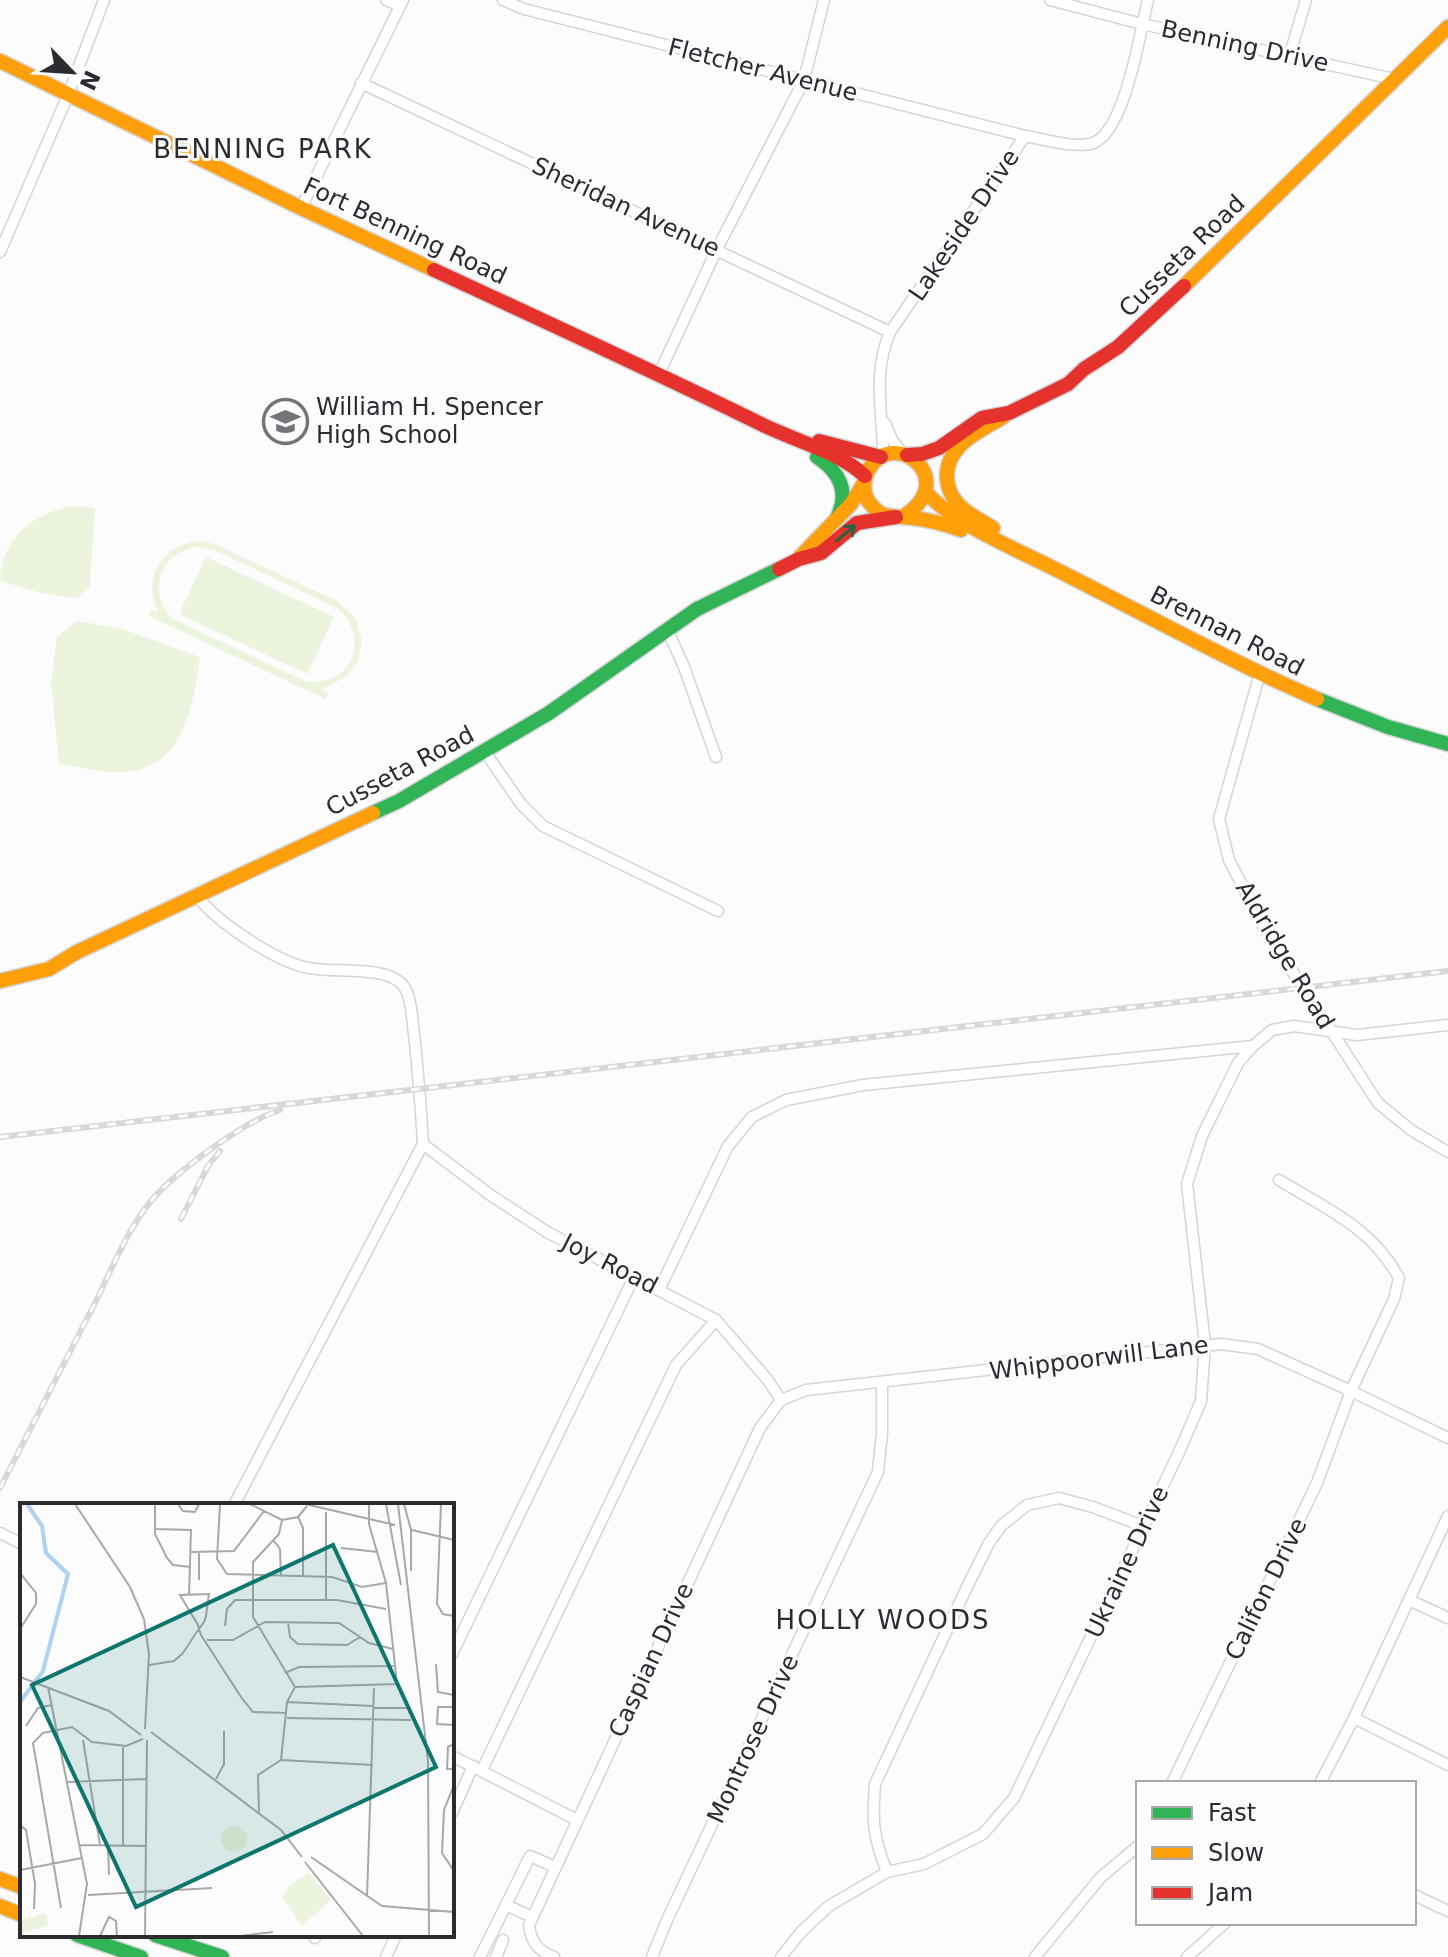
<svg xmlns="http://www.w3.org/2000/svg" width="1448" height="1957" font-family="'DejaVu Sans',sans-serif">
<rect width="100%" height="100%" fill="#fcfcfd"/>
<!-- garden -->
<g fill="#edf4dd" fill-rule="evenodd">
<path d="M73 506 95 508 90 586 78 598 41 593 0 581C0 539 35 512 73 506Z"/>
<path d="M203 541 217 545 337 601 355 617 362 640 358 661 346 677 322 689 328 693 325 699 149 616 151 610 158 611C140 576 166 541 203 541ZM196 547 216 551 337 608C372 638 352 688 305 681L173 619C147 593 159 553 196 547Z"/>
<polygon points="206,557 334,617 307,674 179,614"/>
<path d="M77 621 120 628 200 657C193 704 186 765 127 772 105 774 80 767 59 764L51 683 57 637Z"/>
</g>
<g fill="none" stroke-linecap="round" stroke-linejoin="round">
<defs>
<g id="street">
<polyline points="386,0 400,6"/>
<polyline points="503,0 524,9 1025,136"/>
<polyline points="1050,0 1142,24 1394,79"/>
<polyline points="1289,57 1306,0"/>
<polyline points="361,83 890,332"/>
<polyline points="301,208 403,0"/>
<polyline points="0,252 68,95 104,0"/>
<polyline points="659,374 717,249 804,80 824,0"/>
<polyline points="885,423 892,440 903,454"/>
<path d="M883 456C883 413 872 374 890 332L1025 136C1043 139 1075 149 1093 143 1125 132 1140 32 1148 0"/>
<polyline points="667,629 684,667 716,757"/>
<polyline points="1260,673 1219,819 1229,860 1263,926 1378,1103 1411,1130 1448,1152"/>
<polyline points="485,752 521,804 543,826 718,911"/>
<path d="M198 897C218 923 273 959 304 967 332 975 395 962 407 992 412 1004 412 1020 414 1034 418 1071 421 1107 423 1144L234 1505"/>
<polyline points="423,1144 489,1194 547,1232 716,1320 767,1379 781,1400"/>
<polyline points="659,1290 728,1146 752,1117 786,1100 863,1085 1253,1046 1272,1030 1294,1026 1357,1035 1448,1025"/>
<polyline points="781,1400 806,1390 1221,1344 1258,1349 1351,1391 1448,1438"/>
<polyline points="0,1533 22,1544"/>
<polyline points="1409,1600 1448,1618"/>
<polyline points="452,1654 634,1277"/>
<polyline points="1354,1718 1448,1765"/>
<polyline points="452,1756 577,1820"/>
<polyline points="482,1770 676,1365 716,1320"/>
<path d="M1172 1783 1317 1483 1351 1391 1394 1299 1399 1278C1372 1228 1327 1209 1279 1180"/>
<polyline points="1320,1783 1354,1718 1448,1516"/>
<polyline points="452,1813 473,1766"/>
<path d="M887 1872C873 1837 872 1822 875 1784L967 1587 989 1543 1001 1526 1027 1505 1059 1498 1093 1507 1143 1526"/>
<polyline points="1414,1895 1448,1911"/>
<polyline points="532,1917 506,1905 530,1856 555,1867"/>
<polyline points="315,1938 316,1935"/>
<polyline points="386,1957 396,1935"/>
<polyline points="480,1957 506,1905"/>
<polyline points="496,1957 503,1940"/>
<path d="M554 1957C538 1951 531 1942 529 1925L760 1428 781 1400"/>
<polyline points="652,1957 667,1920 878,1472 882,1433 882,1383"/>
<polyline points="781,1957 801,1932 829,1906 887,1872 924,1864 983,1834 1014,1798 1180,1450 1201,1401 1205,1344 1187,1184 1202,1136 1238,1063 1253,1046"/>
<polyline points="1035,1957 1101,1877 1138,1846"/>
<polyline points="1187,1957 1225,1923"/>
</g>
<g id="fast">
<path d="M817 457C840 472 850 492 837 518"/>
<polyline points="1317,699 1388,727 1448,744"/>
<polyline points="373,813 399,801 549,713 697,609 779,569"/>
<polyline points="77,1935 141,1957"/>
<polyline points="155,1935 222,1957"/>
</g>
<g id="slow">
<polyline points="0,61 301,208 434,270"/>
<polyline points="1184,286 1448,27"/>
<path d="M927 493C954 524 1016 549 1053 568 1141 612 1227 660 1317 699"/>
<path d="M904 516C962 478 891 425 868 471 863 480 863 492 868 501 872 506 876 511 882 514 892 518 902 516 913 518 929 520 945 524 961 530"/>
<path d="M993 528C981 520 966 514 957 503 951 496 948 488 947 479 945 445 979 432 1003 417"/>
<polyline points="799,558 851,504 864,483"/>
<polyline points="0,981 49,969 77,952 373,813"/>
<polyline points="0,1879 22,1887"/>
<polyline points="0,1906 22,1915"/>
</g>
<g id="jam">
<path d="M434 270C544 321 653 371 761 424 795 441 838 451 865 476"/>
<polyline points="819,441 881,457"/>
<polyline points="907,455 922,454 939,448 982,418 1009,413 1068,384 1084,369 1118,347 1184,286"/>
<polyline points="779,569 799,559 821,553 857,523 896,517"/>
</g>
</defs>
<!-- street casing -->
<use href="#street" stroke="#d4d4d7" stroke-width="13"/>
<!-- fast casing -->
<use href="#fast" stroke="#d4d4d7" stroke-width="17"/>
<!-- slow casing -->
<use href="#slow" stroke="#d4d4d7" stroke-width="17"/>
<!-- jam casing -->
<use href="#jam" stroke="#d4d4d7" stroke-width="17"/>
<!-- street -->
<use href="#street" stroke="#fff" stroke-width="10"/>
<!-- fast -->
<use href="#fast" stroke="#30b455" stroke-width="14"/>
<!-- slow -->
<use href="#slow" stroke="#ff9f0a" stroke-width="14"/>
<!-- jam -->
<use href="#jam" stroke="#e5322d" stroke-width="14"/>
<defs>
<g id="rail">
<polyline points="0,1137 1448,971"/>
<polyline points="181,1219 208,1166 220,1151"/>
<path d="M0 1488C32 1426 63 1365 95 1303 112 1269 127 1230 151 1201 175 1172 245 1121 280 1110"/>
</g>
</defs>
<!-- rail casing -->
<use href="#rail" stroke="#d8d8d9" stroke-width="6"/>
<!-- rail -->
<use href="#rail" stroke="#fcfbfe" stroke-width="3" stroke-dasharray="9" stroke-linecap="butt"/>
</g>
<!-- one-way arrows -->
<defs><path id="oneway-shaft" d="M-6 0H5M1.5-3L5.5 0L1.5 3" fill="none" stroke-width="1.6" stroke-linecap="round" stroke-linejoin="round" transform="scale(2)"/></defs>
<use stroke="#2d623f" href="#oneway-shaft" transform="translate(846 533) rotate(-40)"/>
<!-- icons -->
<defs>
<symbol id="school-ring" viewBox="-11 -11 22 22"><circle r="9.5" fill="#fcfbfe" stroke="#747478" stroke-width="1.5"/><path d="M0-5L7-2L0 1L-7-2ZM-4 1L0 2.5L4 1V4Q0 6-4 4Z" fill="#747478"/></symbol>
</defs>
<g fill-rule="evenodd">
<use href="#school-ring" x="260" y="396" width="51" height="51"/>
</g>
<g text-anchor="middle" stroke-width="6" stroke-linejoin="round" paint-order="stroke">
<!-- street labels -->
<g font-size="24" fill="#2b2b30" stroke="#fcfbfe">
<text transform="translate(1245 46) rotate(12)" y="8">Benning Drive</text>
<text transform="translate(763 70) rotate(14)" y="8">Fletcher Avenue</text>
<text transform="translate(626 207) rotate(25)" y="8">Sheridan Avenue</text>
<text transform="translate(964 225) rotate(-56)" y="8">Lakeside Drive</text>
<text transform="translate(405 231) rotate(25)" y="8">Fort Benning Road</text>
<text transform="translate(1182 256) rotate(-44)" y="8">Cusseta Road</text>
<text transform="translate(1227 631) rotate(27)" y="8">Brennan Road</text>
<text transform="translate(400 771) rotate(-28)" y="8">Cusseta Road</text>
<text transform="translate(1285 955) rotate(59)" y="8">Aldridge Road</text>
<text transform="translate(610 1264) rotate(27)" y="8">Joy Road</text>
<text transform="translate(1099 1358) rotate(-7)" y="8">Whippoorwill Lane</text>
<text transform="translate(1127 1562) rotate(-65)" y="8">Ukraine Drive</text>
<text transform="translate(1266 1589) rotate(-64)" y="8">Califon Drive</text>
<text transform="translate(651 1660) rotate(-65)" y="8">Caspian Drive</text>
<text transform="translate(753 1739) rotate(-65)" y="8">Montrose Drive</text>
</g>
<!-- poi labels -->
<g font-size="24" fill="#2b2b30" stroke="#fcfbfe" text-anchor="start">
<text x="316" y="415">William H. Spencer<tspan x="316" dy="28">High School</tspan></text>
</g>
<!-- neighbourhood labels -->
<g font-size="26" letter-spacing="2" fill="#2b2b30" stroke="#fcfbfe">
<text x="263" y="158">BENNING PARK</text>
<text x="883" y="1629">HOLLY WOODS</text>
</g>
</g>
<!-- overview -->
<g transform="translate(20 1503)">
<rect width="434" height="434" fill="#fcfcfd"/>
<path d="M201 336a13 13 0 1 1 26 0a13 13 0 1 1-26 0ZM289 370 311 397 282 423 263 396 268 383ZM26 410 29 423 3 429 0 417Z" fill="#edf4dd"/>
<path fill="none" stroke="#b0d1f0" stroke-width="4" d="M0 199 23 168 48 71 26 50 22 23 7 1"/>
<path fill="none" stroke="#a8a8ab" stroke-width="2" d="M55 1 110 84 124 116 129 151 125 226M135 1V31L147 55 153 62 171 64M158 1 163 8 175 9 179 1M200 1 197 56 207 71 312 74 342 84 366 80M230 1 262 17 278 14 287 3M285 1 375 22M366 1 381 82M378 1 408 258 409 433M384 1 391 27V68M421 1 417 101 423 111 434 113M278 14 283 25V73M262 17 259 31 233 59V114L275 184M134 26 171 27 169 93M392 27 434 37M254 38 260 46 261 73M321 45 358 49M171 49 214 48 244 8M0 70 16 90V101L0 126M179 77V49M306 96V9M268 119 270 134 278 141 327 142 340 134M205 123 207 106 215 97H317L366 106M187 137H213L245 119 319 120 349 140 373 146M416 161 418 189 434 192M129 162 154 158 162 151 167 144 174 133 184 119 186 113 189 91 160 92 178 122 179 126 181 132 221 194 233 209 267 210M265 170 279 164 374 163M0 174 89 208 121 232M28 184 67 381 59 433M275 184 377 181 366 80 349 21V1M267 199 353 203M434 204H418L417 221 434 222M353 205H389M267 215 391 217M6 223 18 205 32 202M131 229 261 327 282 354M63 237 80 342M434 241 428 244 427 266H434M261 257 267 199 275 184M196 276 204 261V228M47 279 126 276M434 282 424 307 422 350 434 368M239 309 238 272 261 257 353 262M0 322 6 327 15 381 14 406M60 342 126 343M88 342 89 372M103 343V243M291 354 362 403 434 409M285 359 343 433M0 367 62 355M68 392 192 385M347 394 354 185M41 405 13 240 23 230 52 224 72 239 106 243 123 236M80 433 89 414 96 418 97 433M125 433 127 237M220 433 253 429"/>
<path fill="#0f766e" fill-opacity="0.15" stroke="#0f766e" stroke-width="4" d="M313 42 416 264 116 404 12 182Z"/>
<rect width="434" height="434" fill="none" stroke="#2b2b30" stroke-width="4"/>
</g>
<!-- legend -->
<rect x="1136" y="1781" width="280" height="144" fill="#fcfbfe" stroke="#a8a8ac" stroke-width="2"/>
<rect x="1152" y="1807" width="40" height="12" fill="#30b455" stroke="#a8a8ac" stroke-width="2"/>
<text x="1208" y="1821" font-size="24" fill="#2b2b30">Fast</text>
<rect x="1152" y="1847" width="40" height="12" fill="#ff9f0a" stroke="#a8a8ac" stroke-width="2"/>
<text x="1208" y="1861" font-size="24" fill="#2b2b30">Slow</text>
<rect x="1152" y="1887" width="40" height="12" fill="#e5322d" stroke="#a8a8ac" stroke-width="2"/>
<text x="1208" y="1901" font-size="24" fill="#2b2b30">Jam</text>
<!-- north arrow -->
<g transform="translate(72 72) rotate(115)" stroke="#fcfbfe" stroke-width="6" paint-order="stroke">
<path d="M0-6L14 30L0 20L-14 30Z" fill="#2b2b30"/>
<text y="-12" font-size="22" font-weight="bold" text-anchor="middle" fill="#2b2b30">N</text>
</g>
</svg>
